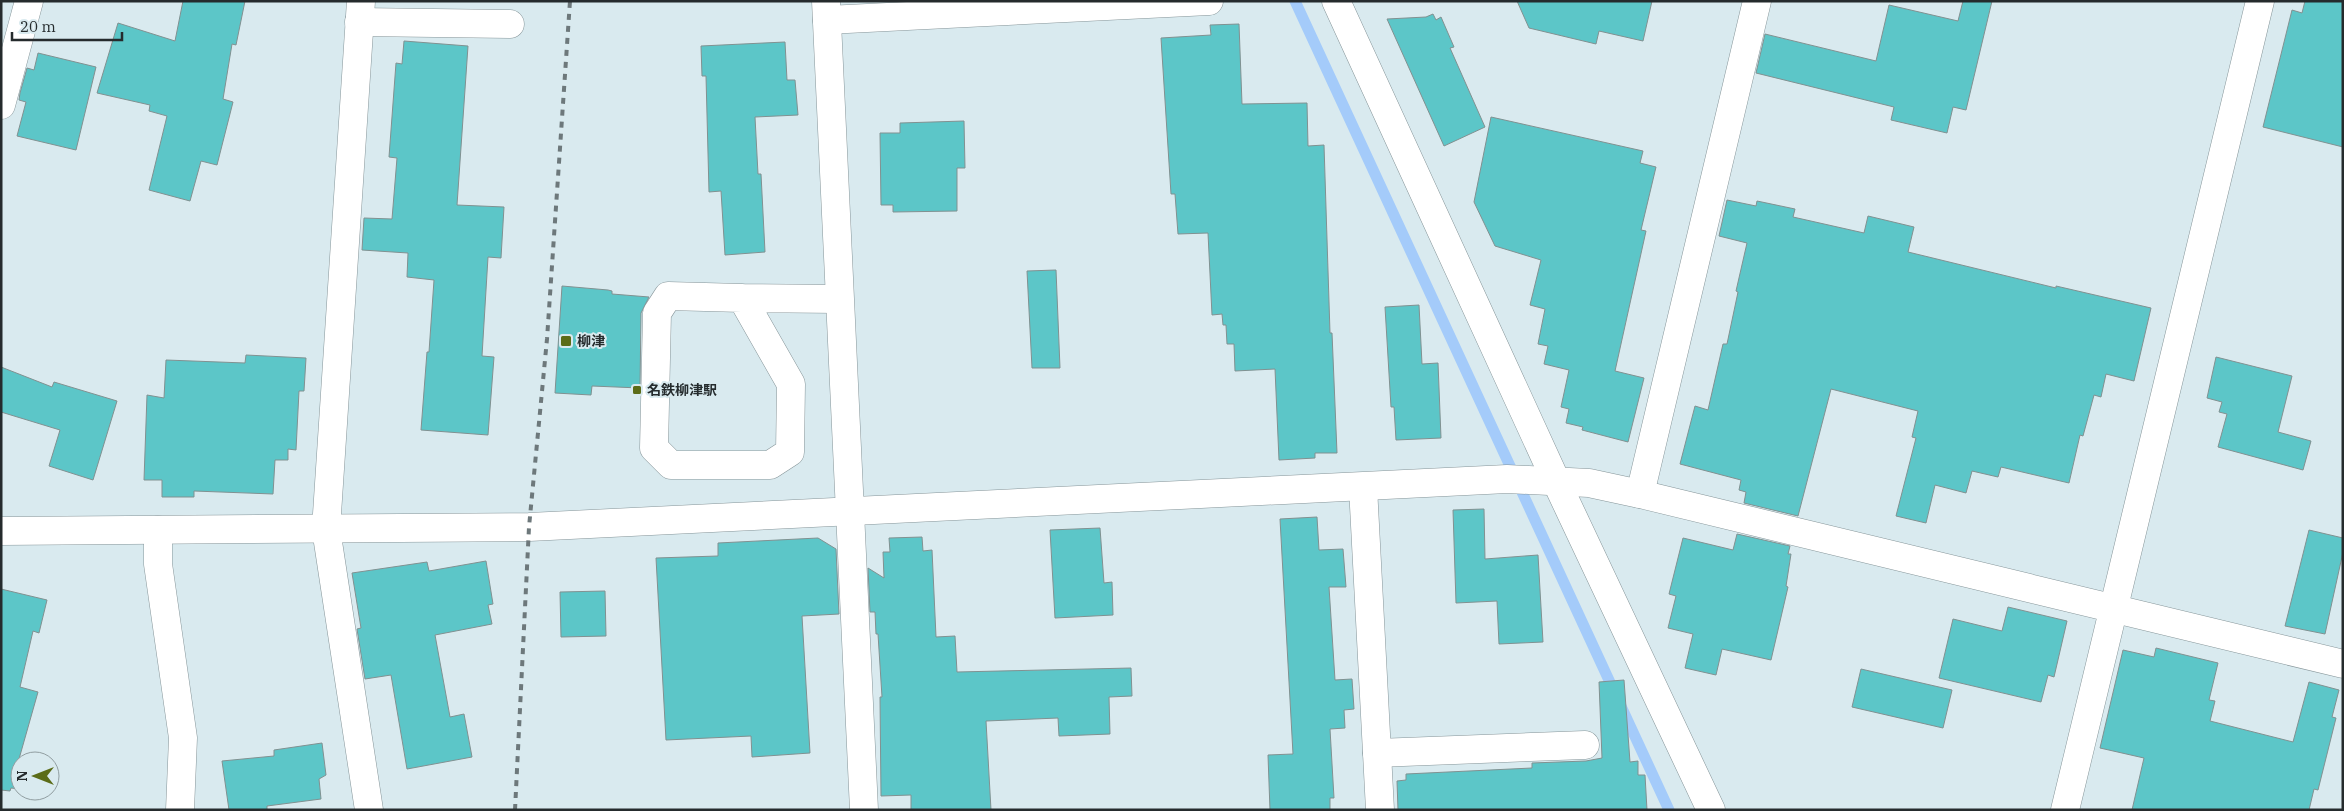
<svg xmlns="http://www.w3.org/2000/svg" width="2344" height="811" font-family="'IBM Plex Serif','Noto Sans JP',serif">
<rect width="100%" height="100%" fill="#d9eaef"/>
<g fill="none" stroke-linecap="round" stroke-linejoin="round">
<!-- stream -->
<polyline stroke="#a4cbfa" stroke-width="11" points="1295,1 1669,810"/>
</g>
<!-- building -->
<g fill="#5cc6c8" stroke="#819191">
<polygon points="183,1 245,1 236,45 232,44 223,99 233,102 217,165 201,161 190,201 149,190 167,116 149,111 150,105 97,93 118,23 175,41"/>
<polygon points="1517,1 1652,1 1643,41 1599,31 1596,44 1529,28"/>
<polygon points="1963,1 1992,1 1966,110 1953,107 1947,133 1891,120 1894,107 1756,73 1765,34 1876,61 1889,5 1958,21"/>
<polygon points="2305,1 2343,1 2343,147 2263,127 2292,10 2302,13"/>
<polygon points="1433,14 1436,20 1441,17 1454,47 1450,48 1485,127 1444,146 1387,19 1426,17"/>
<polygon points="1239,24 1242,104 1307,103 1308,146 1324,145 1330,333 1332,333 1337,453 1315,453 1315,458 1279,460 1275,369 1235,371 1234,344 1227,344 1226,325 1223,325 1222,314 1212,315 1208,233 1178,234 1175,194 1171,194 1161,38 1211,35 1210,25"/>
<polygon points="404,41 468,46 457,205 504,207 501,258 488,257 482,356 494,357 488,435 421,430 427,352 429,352 434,280 407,277 408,253 362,250 364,218 392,219 397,158 389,157 396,63 402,64"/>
<polygon points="785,42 787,80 795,80 798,115 755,117 758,174 761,174 765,252 725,255 721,191 709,192 706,76 702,76 701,46"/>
<polygon points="38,53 96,67 76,150 17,136 26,102 19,100 20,93 27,68 34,70"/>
<polygon points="1491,117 1643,151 1640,163 1656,167 1641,230 1646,231 1615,371 1644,378 1628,442 1582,430 1583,427 1566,423 1569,409 1561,407 1569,370 1544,364 1548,346 1538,344 1545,309 1530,305 1541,260 1495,246 1474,202"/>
<polygon points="964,121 965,168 957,168 957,211 893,212 893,205 881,205 880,133 900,133 900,123"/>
<polygon points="1727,200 1756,206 1757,201 1795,209 1793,217 1864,233 1868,216 1914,227 1908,252 2056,288 2056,286 2151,308 2134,381 2106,374 2101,397 2094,395 2083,436 2080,435 2069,483 2001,467 1998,477 1972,471 1966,493 1935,485 1926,523 1896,516 1916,438 1912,437 1918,411 1831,389 1798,516 1744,503 1746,492 1739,490 1741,480 1680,464 1695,406 1708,410 1723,344 1727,344 1738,292 1736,291 1747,243 1719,236"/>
<polygon points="1056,270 1060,368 1032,368 1027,271"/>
<polygon points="562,286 608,290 612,291 612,294 649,297 641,313 640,388 592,386 591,395 555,393"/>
<polygon points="1419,305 1422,364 1438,363 1441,438 1396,440 1394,407 1391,407 1385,307"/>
<polygon points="246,355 306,358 304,391 299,391 296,450 288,449 288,460 275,460 273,494 194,491 194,497 162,497 162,480 144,480 147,395 164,398 166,360 245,363"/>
<polygon points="2216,357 2292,376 2278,432 2311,441 2303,470 2218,447 2227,414 2219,412 2222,402 2207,398"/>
<polygon points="1,367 52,387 54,382 117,401 93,480 49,466 60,430 1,412"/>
<polygon points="1484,509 1485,559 1538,555 1543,642 1499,644 1497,601 1456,603 1453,510"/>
<polygon points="1317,517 1319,550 1343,549 1346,587 1329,587 1335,680 1352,679 1354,709 1344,710 1345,728 1330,729 1334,798 1330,798 1330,810 1270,810 1268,755 1293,754 1280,519"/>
<polygon points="1100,528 1104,583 1112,582 1113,615 1055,618 1050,530"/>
<polygon points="2309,530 2343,538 2343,552 2325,634 2285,626"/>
<polygon points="1737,534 1790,546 1788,554 1791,554 1786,586 1788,587 1771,660 1722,649 1716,675 1685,668 1693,634 1668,628 1676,596 1669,594 1683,538 1733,550"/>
<polygon points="922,537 923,551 932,550 936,637 955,636 957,672 1131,668 1132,696 1109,697 1110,734 1059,736 1058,718 986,721 991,810 911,810 911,795 881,796 880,697 882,697 878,634 876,634 875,612 870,612 868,568 884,578 883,552 890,552 889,538"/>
<polygon points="818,538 836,549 839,614 802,616 810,753 752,757 751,736 666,740 656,558 718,556 718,543"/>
<polygon points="486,561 493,604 488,605 492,624 435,635 450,717 464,714 472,757 407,769 391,675 365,679 357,629 361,628 352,573 427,562 429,571"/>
<polygon points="1,589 47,600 39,633 33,631 20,687 38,692 19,759 35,761 20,761 20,789 11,788 10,791 1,790"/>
<polygon points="605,591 606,636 561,637 560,592"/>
<polygon points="2008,607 2067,621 2054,677 2048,675 2041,702 1939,678 1953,619 2002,631"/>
<polygon points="2156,648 2218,663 2209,700 2215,701 2210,721 2293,742 2309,682 2339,690 2332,717 2336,718 2318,790 2314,789 2309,810 2132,810 2144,758 2100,748 2123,650 2154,657"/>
<polygon points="1861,669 1952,690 1943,728 1852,707"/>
<polygon points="1624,680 1630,762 1638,761 1638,775 1645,775 1647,810 1398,810 1397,781 1406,780 1406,774 1532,768 1532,763 1586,761 1602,758 1599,682"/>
<polygon points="322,743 326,775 319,779 321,799 267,806 267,810 229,810 222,761 274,756 274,750"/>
</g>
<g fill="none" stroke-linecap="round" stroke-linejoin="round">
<defs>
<g id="minor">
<polyline points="361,1 326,529 369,810"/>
<polyline points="826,1 864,810"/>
<polyline points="1336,1 1556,481 1711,810"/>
<polyline points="827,20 1209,1"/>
<polyline points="359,22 510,24"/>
<polyline points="1,105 29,1"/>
<polyline points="742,298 668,296 657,313 654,448 671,465 770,465 790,452 791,384 742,298 839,299"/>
<polyline points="1363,487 1380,810"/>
<polyline points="1640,494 1757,1"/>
<polyline points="158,530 158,564 183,738 180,810"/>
<polyline points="1,531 529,527 1507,479 1589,483 1640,494 2343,664"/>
<polyline points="1377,753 1585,745"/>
<polyline points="2065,810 2260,1"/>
</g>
</defs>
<!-- minor casing -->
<use href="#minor" stroke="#869599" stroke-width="29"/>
<!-- minor -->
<use href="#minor" stroke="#fff" stroke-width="28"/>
<!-- rail -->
<polyline stroke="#6d787b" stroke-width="4" stroke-dasharray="6 6" stroke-linecap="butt" points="515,810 529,527 547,339 570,1"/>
</g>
<!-- markers -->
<g fill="#5b6c18" stroke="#d9eaef" stroke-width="2">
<rect x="560" y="335" width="12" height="12" rx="2.5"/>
<rect x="632" y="385" width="10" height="10" rx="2.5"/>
</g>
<g text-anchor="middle" stroke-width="4" stroke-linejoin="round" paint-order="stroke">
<!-- poi labels -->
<g font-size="14" font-weight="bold" fill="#252b2d" stroke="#d9eaef" text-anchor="start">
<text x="577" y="346">柳津</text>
<text x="647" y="395">名鉄柳津駅</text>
</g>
</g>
<!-- border -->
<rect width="2344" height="811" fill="none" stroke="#252b2d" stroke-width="5"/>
<!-- north arrow -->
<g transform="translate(35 776) rotate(270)"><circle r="24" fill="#d9eaef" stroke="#919ea1"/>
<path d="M0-4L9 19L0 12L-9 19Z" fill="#5b6c18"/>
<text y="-8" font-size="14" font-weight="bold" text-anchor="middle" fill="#252b2d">N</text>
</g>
<!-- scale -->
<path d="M12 32v8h110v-8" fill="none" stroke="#252b2d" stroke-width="2.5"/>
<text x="20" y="32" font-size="15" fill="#252b2d" stroke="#d9eaef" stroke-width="4" paint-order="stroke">20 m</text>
</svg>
